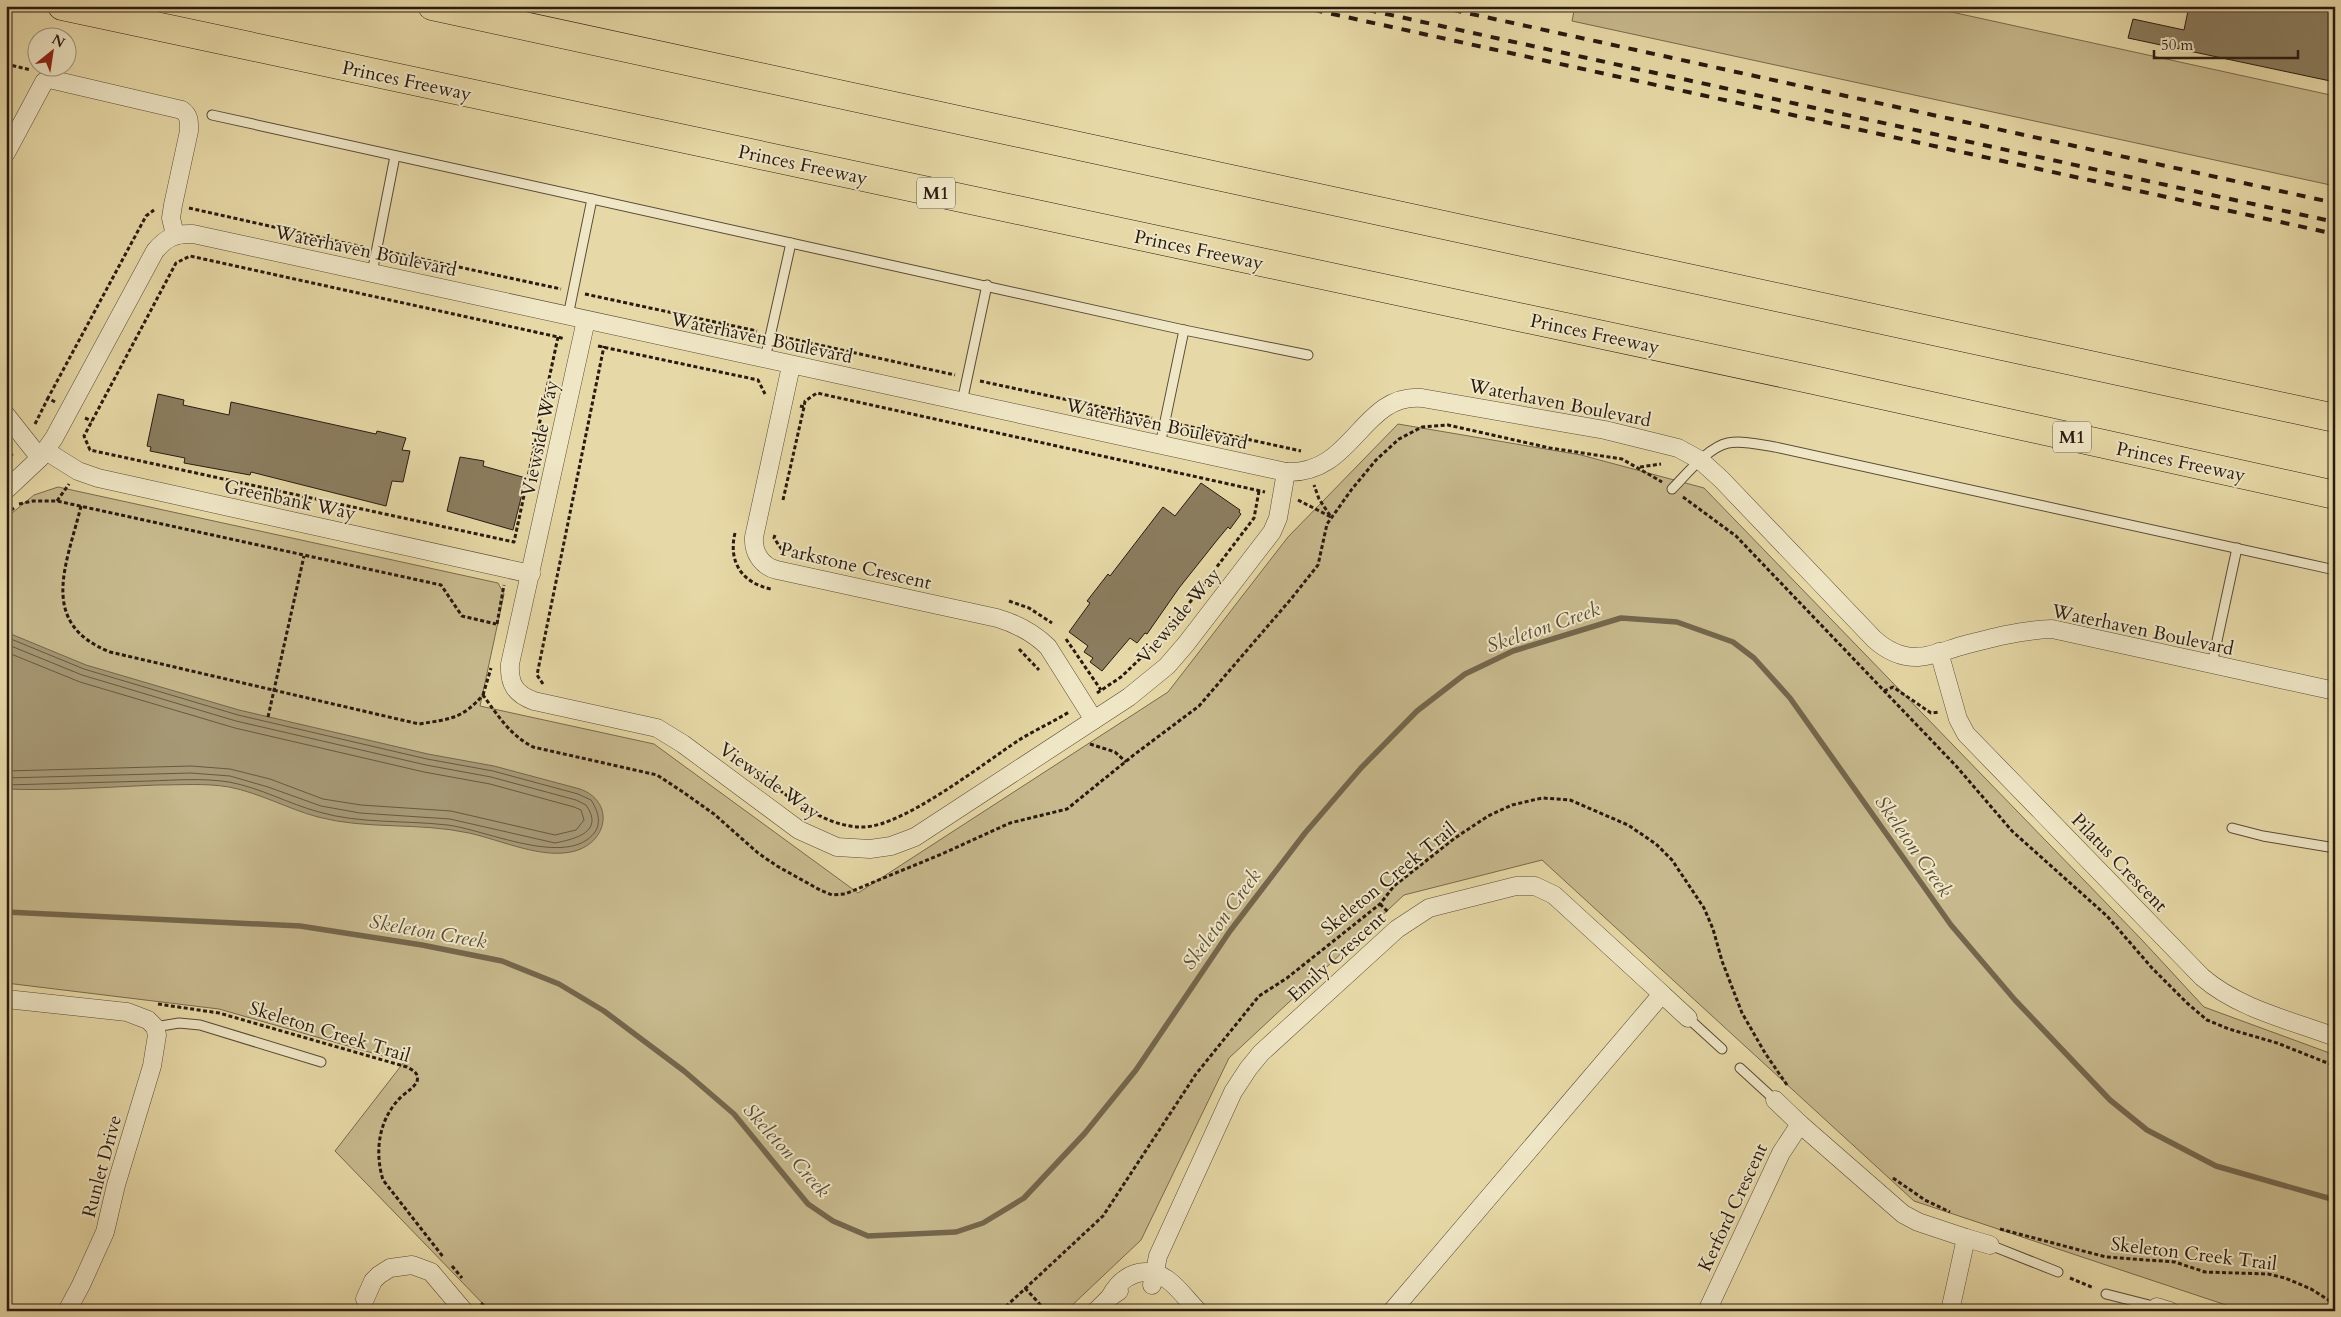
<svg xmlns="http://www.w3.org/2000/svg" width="2341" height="1317" font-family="Cardo,serif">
<rect width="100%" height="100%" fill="#e7d9a7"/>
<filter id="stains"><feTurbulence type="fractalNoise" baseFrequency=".004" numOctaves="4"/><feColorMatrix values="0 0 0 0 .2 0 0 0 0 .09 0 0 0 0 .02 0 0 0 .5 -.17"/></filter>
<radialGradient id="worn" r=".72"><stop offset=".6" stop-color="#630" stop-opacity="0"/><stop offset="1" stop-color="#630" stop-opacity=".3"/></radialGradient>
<!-- green -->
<g fill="#c7b98d" stroke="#786a4e">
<polygon points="1575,6 1924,6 2335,96 2335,186 1572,21"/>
<polygon points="1398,424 1581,455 1704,488 2142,940 2204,1007 2335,1055 2335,1311 2244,1311 1914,1201 1542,860 1404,895 1229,1058 1141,1240 1066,1311 490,1311 335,1151 404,1062 219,1009 6,983 6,518 34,495 58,487 498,583 504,594 480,706 654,744 858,893 1168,692 1288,537"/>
</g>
<!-- water -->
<path fill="#a69874" stroke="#74664c" d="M6 632 86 665 239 710 428 754 494 766 580 789C614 801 609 841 575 851 543 860 501 840 469 833 419 822 367 830 318 817 288 809 260 793 229 787 206 783 181 785 157 785 108 787 56 791 6 789Z"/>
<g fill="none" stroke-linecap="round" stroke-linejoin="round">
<!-- shore -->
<g stroke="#675942" stroke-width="1">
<path d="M6 637 84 669 238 715 427 759 493 771 578 794 591 800C597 809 602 822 595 832 568 869 484 829 447 825 405 820 360 824 319 812 289 804 261 788 229 782 203 778 176 780 150 781 102 782 54 784 6 785"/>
<path d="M6 644 82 675 236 721 426 765 491 777 576 800 586 805C605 832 575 839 555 843L450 819 360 813 321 806 268 787 230 776 191 773 6 778"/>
<polyline points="6,652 80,682 235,728 424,772 490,784 574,807 581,810 584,820 576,830 555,835 451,811 361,805 323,799 270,779 230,769 191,766 6,771"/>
</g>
<!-- stream -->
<polyline stroke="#74664c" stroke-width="5.5" points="6,912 300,926 422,945 502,961 559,984 604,1011 684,1071 734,1114 808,1204 833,1221 868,1236 956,1232 983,1223 1024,1198 1085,1133 1136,1070 1230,931 1305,833 1361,768 1417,711 1465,674 1513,651 1621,618 1677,622 1733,642 1754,658 1790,698 1951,925 2015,1000 2110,1100 2147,1130 2216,1166 2335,1200"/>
</g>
<!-- building -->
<g fill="#8b7d5f" stroke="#281a10">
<polygon points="2189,6 2335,6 2335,82 2128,38 2133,19 2184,30"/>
<polygon points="158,394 184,400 183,405 229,415 231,402 376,434 377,431 406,438 402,450 410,451 403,482 392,481 386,506 251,472 250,475 184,463 185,458 150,451 151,447 147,446"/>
<polygon points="460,457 484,461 483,466 526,478 513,530 447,511"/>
<polygon points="1201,483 1240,510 1239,512 1241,514 1230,529 1228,527 1218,539 1179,588 1147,634 1145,633 1137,643 1130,638 1102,671 1090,662 1093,658 1084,652 1088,646 1069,632 1090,603 1087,601 1108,574 1110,576 1163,507 1175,516"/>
</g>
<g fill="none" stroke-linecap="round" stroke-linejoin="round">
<defs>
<g id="lane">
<polyline points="212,115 1184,330 1308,355"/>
<polyline points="372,273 395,156"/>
<polyline points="568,316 592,199"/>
<polyline points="765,359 791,243"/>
<polyline points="962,402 987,285"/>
<polyline points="1160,445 1184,330"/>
<path d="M1672 489C1686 475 1708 447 1728 443 1742 440 1761 445 1775 447L2335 570"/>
<polyline points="2212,664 2237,548"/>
<polyline points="2232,828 2263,836 2335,848"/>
<polyline points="1688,1018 1722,1049"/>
<polyline points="155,1027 179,1023 200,1025 321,1062"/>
<polyline points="1740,1068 1775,1100"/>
<polyline points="1990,1245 2058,1272"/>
<polyline points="2106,1294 2157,1307"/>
</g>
<g id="street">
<path d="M6 153 44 82 49 79 182 110C190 116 189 122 189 131L173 205 171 218 175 235"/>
<path d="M586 320 510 664C509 684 515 694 534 701L657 728 683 744 799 830 837 847 870 849 891 846 915 837 1129 697 1167 666 1186 644 1272 532 1278 518 1286 472"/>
<path d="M791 366 754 537C753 552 761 566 777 570L997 618C1017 624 1033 632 1048 647L1094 720"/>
<polyline points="6,415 40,458"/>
<polyline points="46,451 78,471 98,478 531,574"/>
<path d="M6 490 40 458 54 438 155 251C166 238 175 233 193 234L1286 472C1354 475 1361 393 1422 398L1605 430 1678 448 1700 460 1721 479 1874 639C1886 650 1899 657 1916 657 1930 657 1947 650 1961 646 1991 638 2021 630 2052 629L2335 691"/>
<path d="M1939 652 1958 719 1966 734 2202 977C2239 1009 2290 1020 2335 1037"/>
<polyline points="1662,994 1688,1018"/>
<polyline points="6,999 127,1012 148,1020 155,1027 157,1035 152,1066 116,1185 105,1232 81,1285 67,1311"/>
<polyline points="1775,1100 1800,1124"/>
<polyline points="1966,1238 1990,1245"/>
<polyline points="1152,1285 1158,1256 1233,1092 1248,1069 1261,1053 1397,929 1429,908 1516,886 1535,886 1554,895 1662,994 1392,1311"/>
<path d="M1110 1297C1122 1274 1145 1264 1168 1280 1179 1288 1188 1301 1198 1311"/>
<polyline points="365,1299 373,1281 379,1275 390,1268 412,1265 431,1272 464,1311"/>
<polyline points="2157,1307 2170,1311"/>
<polyline points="1096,1311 1110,1297 1119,1291"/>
<polyline points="1707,1311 1781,1153 1800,1124 1903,1214 1918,1222 1966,1238 1950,1311"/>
</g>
<g id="highway">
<polyline points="62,6 1809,379 2335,495"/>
<polyline points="432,6 2335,418"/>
</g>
</defs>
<!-- lane casing -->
<use href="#lane" stroke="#584a36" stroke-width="11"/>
<!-- street casing -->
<use href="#street" stroke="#584a36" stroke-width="19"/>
<!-- highway casing -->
<use href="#highway" stroke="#281a10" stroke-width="29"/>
<!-- path -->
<g stroke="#281a10" stroke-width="3" stroke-dasharray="4 2.5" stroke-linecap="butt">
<polyline points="6,64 31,70"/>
<polyline points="189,208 363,247"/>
<polyline points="389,252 561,289"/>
<polyline points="585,294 757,331"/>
<polyline points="558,337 514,542 90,450 84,436 176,263 190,256 558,337 565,339"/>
<polyline points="783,337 955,375"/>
<polyline points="598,346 758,380 765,394"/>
<polyline points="980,381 1152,418"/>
<polyline points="55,402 48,398 146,216 154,210"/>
<polyline points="800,406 804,407 805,401 817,393 1265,492"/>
<polyline points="85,418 92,421"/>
<polyline points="35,424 48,398"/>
<polyline points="1178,424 1301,451"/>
<polyline points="6,462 13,453"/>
<polyline points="1640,467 1661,464"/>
<polyline points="1683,497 1736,536 1957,767 2012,831 2107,916 2152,968 2187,1003 2207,1020 2229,1029 2277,1043 2335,1066"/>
<polyline points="783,500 804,407"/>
<polyline points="1298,500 1331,517 1319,499 1314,485"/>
<polyline points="57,501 69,484"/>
<polyline points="19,504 33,501 57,501 441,585 462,616 496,624"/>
<path d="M81 506C67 564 37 623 110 652L419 724C450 719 462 719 483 695 498 716 510 735 533 747L657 775 683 792 714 814 758 853 777 866 820 890 832 895 845 894 944 853 1010 823 1067 809 1135 754 1199 706 1291 599 1318 565 1327 524 1352 489 1376 460 1399 439 1422 427 1448 425 1550 448 1622 459 1662 482"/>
<polyline points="6,514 14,508"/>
<path d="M735 533C728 562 742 583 771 589"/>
<polyline points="775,535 774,538 782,550 786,551"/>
<polyline points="1009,601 1029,608 1052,623"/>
<polyline points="497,624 504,585"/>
<polyline points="1066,639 1101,690"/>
<polyline points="1019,649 1039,670"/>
<polyline points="543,684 537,675 604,346"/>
<polyline points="1884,691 1893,687 1931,713 1939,712"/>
<polyline points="1097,693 1121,677 1165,635 1254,518 1259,491"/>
<polyline points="483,695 491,668"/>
<polyline points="268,717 304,556"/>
<polyline points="1090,744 1115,752 1126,762"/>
<path d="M769 783C797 802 828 828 864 827 904 826 984 763 1019 740 1035 730 1053 722 1069 712"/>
<polyline points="1380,904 1389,913"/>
<path d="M158 1004 219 1013 407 1067C414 1071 419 1073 417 1082 413 1088 408 1091 402 1096 379 1118 374 1150 383 1180L444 1258"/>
<polyline points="1893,1178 1925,1200 1950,1212"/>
<polyline points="2000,1229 2106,1257 2175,1262 2205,1272 2268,1274 2285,1278 2311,1289 2335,1304"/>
<polyline points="452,1266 462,1278"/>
<polyline points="2070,1278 2094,1288"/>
<polyline points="1025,1288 1046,1311"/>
<polyline points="481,1303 490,1311"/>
<polyline points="1001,1311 1103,1216 1196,1074 1259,996 1287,978 1380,904 1394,886 1455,838 1488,816 1512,805 1542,798 1570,800 1628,825 1656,844 1672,860 1704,908 1713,929 1722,961 1742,1013 1765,1053 1787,1085"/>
</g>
<!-- lane -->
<use href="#lane" stroke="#efe6c6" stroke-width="9"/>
<!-- street -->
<use href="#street" stroke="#efe6c6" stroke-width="18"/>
<!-- highway -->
<use href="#highway" stroke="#e7d9a7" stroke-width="28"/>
<!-- rail -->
<g stroke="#281a10" stroke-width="4" stroke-dasharray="9 9" stroke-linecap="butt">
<polyline points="1296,6 2335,234"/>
<polyline points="1350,6 2335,222"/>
<polyline points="1435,6 2335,203"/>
</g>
</g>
<g text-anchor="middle" stroke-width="4" stroke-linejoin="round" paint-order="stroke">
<!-- shield labels -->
<g fill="#efe6c6" stroke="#645747" stroke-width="1">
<rect x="917" y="177.5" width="38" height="31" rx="4"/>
<rect x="2053" y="421.5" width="38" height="31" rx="4"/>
</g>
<g font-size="18" font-weight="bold" fill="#281a10">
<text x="936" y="199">M1</text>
<text x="2072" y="443">M1</text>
</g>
<!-- street labels -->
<g font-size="19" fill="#281a10" stroke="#efe6c6">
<text transform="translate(407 80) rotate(12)" y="7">Princes Freeway</text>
<text transform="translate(803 164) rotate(12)" y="7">Princes Freeway</text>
<text transform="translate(1199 249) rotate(12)" y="7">Princes Freeway</text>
<text transform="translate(366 250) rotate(12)" y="7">Waterhaven Boulevard</text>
<text transform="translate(1595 333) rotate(12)" y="7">Princes Freeway</text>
<text transform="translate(762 337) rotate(12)" y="7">Waterhaven Boulevard</text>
<text transform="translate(1560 402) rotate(11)" y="7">Waterhaven Boulevard</text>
<text transform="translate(1157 423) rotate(12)" y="7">Waterhaven Boulevard</text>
<text transform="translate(539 438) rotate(-78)" y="7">Viewside Way</text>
<text transform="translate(2181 461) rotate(12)" y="7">Princes Freeway</text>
<text transform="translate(290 499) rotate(12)" y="7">Greenbank Way</text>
<text transform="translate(856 565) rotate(13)" y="7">Parkstone Crescent</text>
<text transform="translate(1178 615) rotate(-50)" y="7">Viewside Way</text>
<text transform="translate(2143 629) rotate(12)" y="7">Waterhaven Boulevard</text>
<text transform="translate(770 780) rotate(35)" y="7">Viewside Way</text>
<text transform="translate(2120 862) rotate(46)" y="7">Pilatus Crescent</text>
<text transform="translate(1388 878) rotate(-39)" y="7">Skeleton Creek Trail</text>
<text transform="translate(1336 956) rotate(-42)" y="7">Emily Crescent</text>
<text transform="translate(330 1031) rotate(17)" y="7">Skeleton Creek Trail</text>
<text transform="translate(101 1166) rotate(-75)" y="7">Runlet Drive</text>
<text transform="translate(1732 1207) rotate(-65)" y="7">Kerford Crescent</text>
<text transform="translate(2194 1253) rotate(7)" y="7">Skeleton Creek Trail</text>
</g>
<!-- water labels -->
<g font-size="20" font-style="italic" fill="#5a4c38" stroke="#efe6c6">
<text transform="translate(1543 627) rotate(-19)" y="7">Skeleton Creek</text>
<text transform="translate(1914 846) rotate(55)" y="7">Skeleton Creek</text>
<text transform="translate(1221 919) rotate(-54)" y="7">Skeleton Creek</text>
<text transform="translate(428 931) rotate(10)" y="7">Skeleton Creek</text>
<text transform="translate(787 1150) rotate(48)" y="7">Skeleton Creek</text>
</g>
</g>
<!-- margin -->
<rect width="2341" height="1317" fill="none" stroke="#e7d9a7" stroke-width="25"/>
<rect x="8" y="8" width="2326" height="1302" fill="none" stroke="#281a10" stroke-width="2.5"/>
<rect x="12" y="12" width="2316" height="1292" fill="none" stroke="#281a10"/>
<!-- north arrow -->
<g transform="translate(52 52) rotate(30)"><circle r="24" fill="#efe6c6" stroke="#9f947d"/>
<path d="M0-4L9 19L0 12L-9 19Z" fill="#8f2418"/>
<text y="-8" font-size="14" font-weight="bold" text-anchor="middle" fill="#281a10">N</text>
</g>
<!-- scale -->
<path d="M2154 50v8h144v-8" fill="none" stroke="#281a10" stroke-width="2.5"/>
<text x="2161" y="50" font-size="15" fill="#281a10" stroke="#efe6c6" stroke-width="4" paint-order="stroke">50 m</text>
<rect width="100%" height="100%" filter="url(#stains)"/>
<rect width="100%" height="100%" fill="url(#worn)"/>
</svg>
